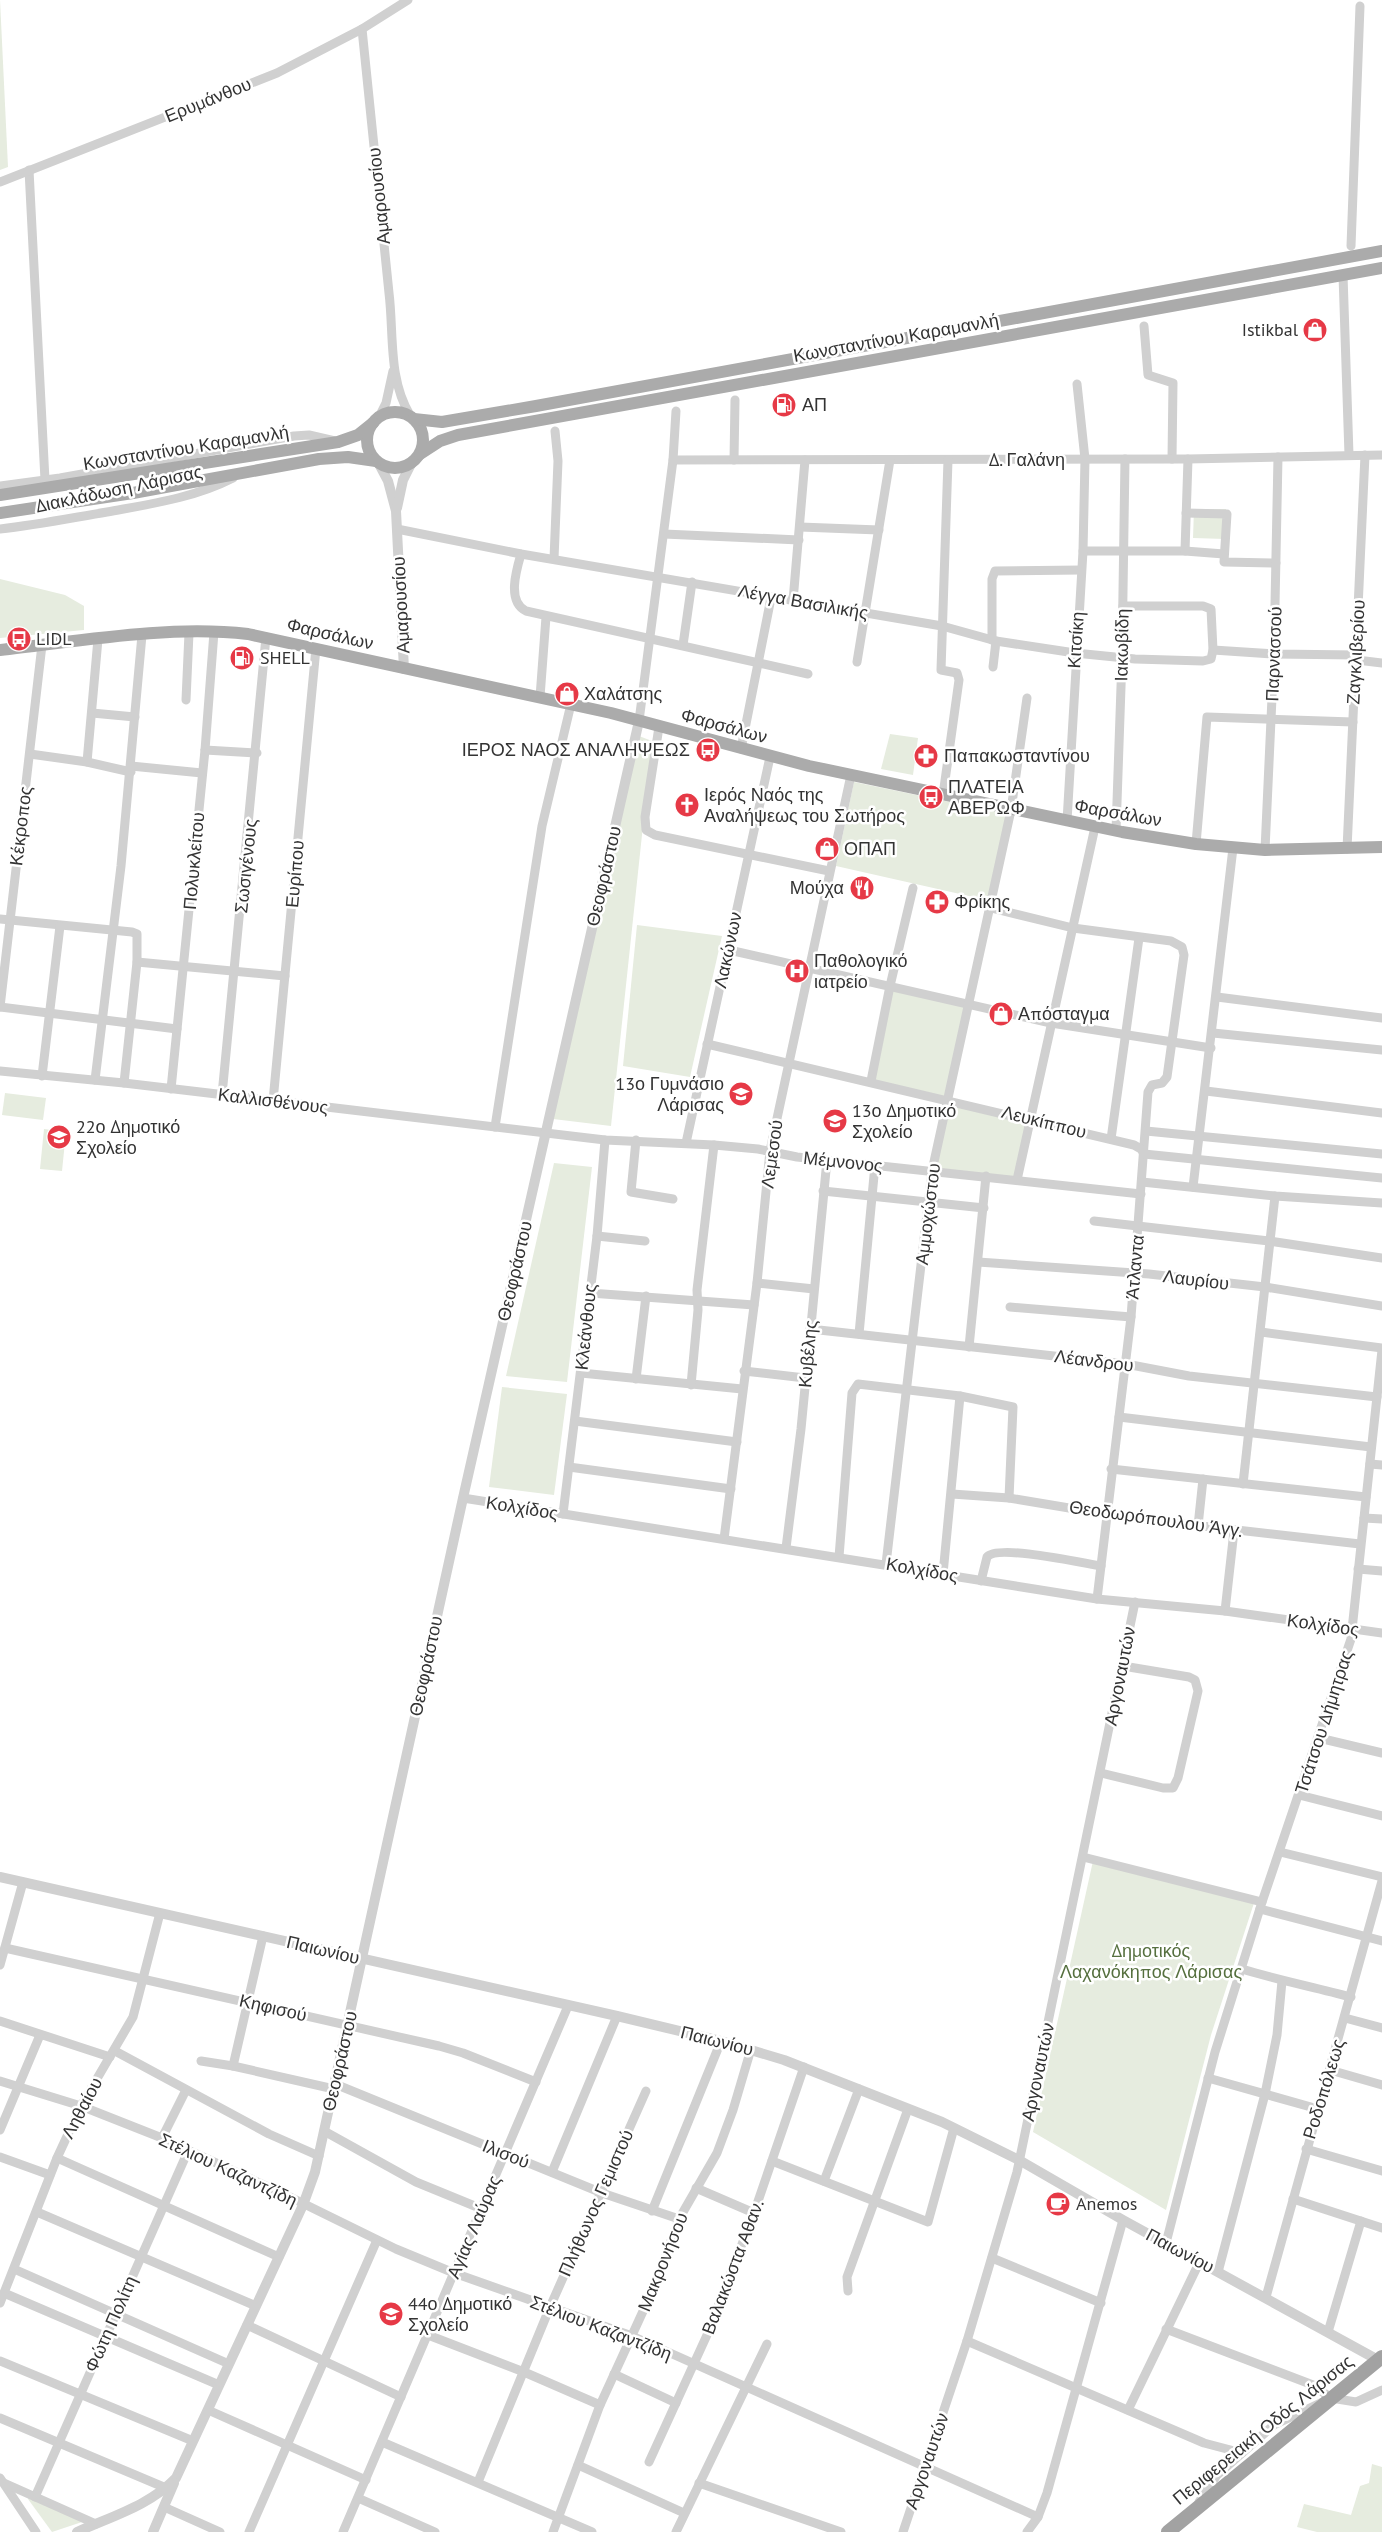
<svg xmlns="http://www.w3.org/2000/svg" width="1382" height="2532" font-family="'PT Sans',sans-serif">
<rect width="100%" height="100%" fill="#fff"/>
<!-- green -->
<g fill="#e6ecdf">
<polygon points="0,0 8,167 0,170"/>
<polygon points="1194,509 1226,509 1225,539 1193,538"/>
<polygon points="0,579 65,595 84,606 84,630 0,638"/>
<polygon points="890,734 918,738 913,775 881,769"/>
<polygon points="639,736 652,741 611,1126 553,1119"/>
<polygon points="854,782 1008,814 991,901 836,866"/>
<polygon points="637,925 722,936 690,1077 623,1066"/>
<polygon points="890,986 970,1004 948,1099 1031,1119 1017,1180 932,1171 947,1099 871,1081"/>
<polygon points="5,1093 46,1098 43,1120 2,1115"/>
<polygon points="44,1129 66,1132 62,1171 40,1169"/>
<polygon points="554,1163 592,1167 567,1382 506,1376"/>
<polygon points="502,1387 567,1394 554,1495 489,1487"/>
<polygon points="1093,1861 1254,1903 1211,2035 1166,2210 1033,2132"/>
<polygon points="1372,2464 1382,2467 1382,2532 1317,2532 1297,2527 1304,2504 1351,2515 1360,2486 1369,2483"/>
<polygon points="28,2496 85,2521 52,2532 28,2499"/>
</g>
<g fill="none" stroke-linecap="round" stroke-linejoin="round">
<!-- minor -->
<g stroke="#d0d0d0" stroke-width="9">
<path d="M362 29C371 117 380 205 389 293 394 334 388 379 410 415"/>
<polyline points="29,170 45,480"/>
<polyline points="0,182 277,73 362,29 408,0"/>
<polyline points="1351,246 1360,6"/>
<polyline points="1343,275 1349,455"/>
<polyline points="1144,326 1148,375 1173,383 1172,459"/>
<polyline points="379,417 386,403 393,371"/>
<polyline points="673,460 1188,459 1382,455"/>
<polyline points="734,460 735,400"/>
<polyline points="0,486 60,478 294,436 309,435 335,441"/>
<polyline points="1186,513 1227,514 1224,562 1276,563"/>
<polyline points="800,527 879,530"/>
<path d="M0 529C36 525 71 518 107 512 150 504 194 498 233 478"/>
<polyline points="397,529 521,554 942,626 996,641 1075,653 1135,659 1203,661 1211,659 1213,650 1211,609 1203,606 1123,606"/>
<polyline points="664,534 799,540"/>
<polyline points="1083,551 1185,551 1224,554"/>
<polyline points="1185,551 1188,459"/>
<path d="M521 554C516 571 507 602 526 611L808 674"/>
<polyline points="554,559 558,461 555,431"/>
<polyline points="793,601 805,460"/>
<polyline points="992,640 992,579 995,571 1081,570"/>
<polyline points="683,645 692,582"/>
<polyline points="1213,650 1274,654 1357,655"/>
<polyline points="1357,660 1382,663"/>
<polyline points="857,662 890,460"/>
<polyline points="993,667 996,641"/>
<polyline points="540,697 546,617"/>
<polyline points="186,700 189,633"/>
<polyline points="92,713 135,717"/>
<polyline points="639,721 673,460 676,411"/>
<polyline points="659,727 645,817 646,830 655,835 829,871"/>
<polyline points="741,749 771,598"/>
<polyline points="205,750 257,753"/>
<polyline points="30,754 87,762 131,772"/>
<polyline points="87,762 98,639"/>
<polyline points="131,766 202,773"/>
<polyline points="943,795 959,680 957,673 941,670 948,460"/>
<polyline points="1067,821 1083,551 1085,459 1077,384"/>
<polyline points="1116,831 1122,658 1125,459"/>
<polyline points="1196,844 1207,717 1353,722"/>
<polyline points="1347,849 1365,455"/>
<polyline points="1265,850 1274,654 1278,457"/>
<polyline points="991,908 1073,928 1171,941 1182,947 1184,955 1167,1077 1162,1083 1152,1085 1148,1092 1131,1317 1097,1599"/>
<polyline points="0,919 132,932 137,934 137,962 124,1083"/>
<polyline points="729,950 1051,1023 1211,1048"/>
<polyline points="137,962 285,976"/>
<polyline points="1217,997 1382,1018"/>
<polyline points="0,1007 42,645"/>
<polyline points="0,1007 177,1029"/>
<polyline points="1213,1033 1382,1050"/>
<polyline points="707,1044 1134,1145 1141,1149 1144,1154 1382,1178"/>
<polyline points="0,1071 124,1083 605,1140 714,1145 758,1149 797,1157 1141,1194"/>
<polyline points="42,1076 60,926"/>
<polyline points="95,1080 121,866 142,635"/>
<polyline points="871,1081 890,986 913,888"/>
<polyline points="171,1089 205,750 214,632"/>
<polyline points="1206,1091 1382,1113"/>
<polyline points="222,1095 266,637"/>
<polyline points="273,1101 316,648"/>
<polyline points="495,1127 542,826 571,704"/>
<polyline points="1146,1131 1382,1154"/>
<polyline points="1111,1139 1139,938"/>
<polyline points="636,1140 631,1192 673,1199"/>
<polyline points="686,1143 770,757"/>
<polyline points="1017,1180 1095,827"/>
<polyline points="1142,1182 1275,1196 1382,1203"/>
<polyline points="1193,1187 1233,848"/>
<polyline points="823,1191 984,1208"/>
<polyline points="1094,1221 1269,1241 1382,1258"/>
<polyline points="597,1236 645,1241"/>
<polyline points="978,1262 1149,1274 1265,1287 1382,1306"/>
<polyline points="757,1283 814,1289"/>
<polyline points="590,1293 754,1305"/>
<polyline points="1010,1307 1131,1317"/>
<polyline points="810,1329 1126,1364 1189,1376 1377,1397"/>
<polyline points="1261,1332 1382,1348"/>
<polyline points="859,1334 875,1165"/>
<polyline points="969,1347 986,1176"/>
<polyline points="744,1371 805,1378"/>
<polyline points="581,1373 742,1389"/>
<polyline points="636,1379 646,1296"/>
<polyline points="691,1385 698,1310 697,1290 714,1145"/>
<polyline points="1119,1417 1371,1447"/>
<polyline points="575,1421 737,1442"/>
<polyline points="1370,1464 1382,1465"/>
<polyline points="569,1467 731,1489"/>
<polyline points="1111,1469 1366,1497"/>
<polyline points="1243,1484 1275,1196"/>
<polyline points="952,1494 1009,1498 1123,1517 1360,1544"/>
<polyline points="463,1498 1097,1599 1225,1611 1382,1633"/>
<polyline points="563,1514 597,1236 605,1140"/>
<polyline points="1364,1518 1382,1519"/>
<polyline points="1198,1526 1203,1479"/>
<polyline points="724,1539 757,1283 770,1151 851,775"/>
<polyline points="786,1548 801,1429 827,1160"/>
<polyline points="839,1557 852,1393 858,1384 960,1396 1013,1407 1009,1498"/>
<polyline points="886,1564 932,1171 1011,810 1027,698"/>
<polyline points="1358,1569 1382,1571"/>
<polyline points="943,1574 960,1396"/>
<path d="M981 1581 987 1557C997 1544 1082 1563 1101 1566"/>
<polyline points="1225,1611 1234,1531"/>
<polyline points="1319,1738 1382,1753"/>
<polyline points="1101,1773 1163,1788 1173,1788 1178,1778 1198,1691 1195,1680 1189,1677 1123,1666"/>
<polyline points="1299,1795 1382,1816"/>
<polyline points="1280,1852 1382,1877"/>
<polyline points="1083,1857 1262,1902"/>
<polyline points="1260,1909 1382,1941"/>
<polyline points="5,1948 439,2046 463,2053 536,2082"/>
<polyline points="0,1965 23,1882"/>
<path d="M1242 1969C1278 1980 1314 1987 1351 1997"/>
<polyline points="1345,2018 1382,2028"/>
<polyline points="0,2021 110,2057"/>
<polyline points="115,2051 269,2134 319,2156"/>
<polyline points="201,2061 233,2066 334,2089"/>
<polyline points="233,2066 263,1936"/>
<polyline points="1330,2070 1382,2085"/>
<polyline points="1208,2078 1318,2109"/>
<polyline points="0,2081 81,2106 162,2138 290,2197 396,2249 454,2273 632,2336 1038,2517"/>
<polyline points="335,2084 602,2193 679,2219"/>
<polyline points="0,2130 40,2035"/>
<polyline points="324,2131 416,2182 482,2209"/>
<polyline points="162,2138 186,2090"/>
<polyline points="1306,2149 1382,2171"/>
<polyline points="0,2157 50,2175"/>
<polyline points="57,2158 279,2257"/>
<polyline points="772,2161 928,2222 954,2128"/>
<polyline points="552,2172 617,2016"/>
<polyline points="824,2181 859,2089"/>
<polyline points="696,2188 754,2213"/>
<polyline points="1293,2199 1382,2228"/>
<polyline points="652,2211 721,2041"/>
<polyline points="37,2212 256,2306"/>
<polyline points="1166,2243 1215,2052 1262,1902 1351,1639 1382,1350"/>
<polyline points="992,2258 1101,2303"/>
<polyline points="14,2269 229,2364"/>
<polyline points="1218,2272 1265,2094 1277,2035 1282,1981"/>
<polyline points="848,2291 847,2277 908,2109"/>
<polyline points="4,2293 219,2385"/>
<polyline points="1266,2297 1382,1881"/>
<polyline points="0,2303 57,2158 81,2106 133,2017 160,1913"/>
<polyline points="247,2325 401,2397"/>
<polyline points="1166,2329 1313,2385 1331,2398"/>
<polyline points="1328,2332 1361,2221"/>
<polyline points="428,2335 524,2372 600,2405"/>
<polyline points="967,2341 1204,2443 1242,2453"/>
<polyline points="0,2361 193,2441"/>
<polyline points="614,2374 676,2403"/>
<polyline points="208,2410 366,2480"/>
<polyline points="1128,2410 1200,2261"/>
<polyline points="0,2418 166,2488"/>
<polyline points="382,2442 592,2532"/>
<polyline points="649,2462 707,2335 754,2213 804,2067"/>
<polyline points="578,2465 684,2513"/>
<polyline points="0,2478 36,2532"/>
<polyline points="478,2482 550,2307 646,2091"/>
<polyline points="4,2483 96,2524"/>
<polyline points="699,2483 841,2532"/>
<polyline points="35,2497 188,2151"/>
<polyline points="358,2498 435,2532"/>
<polyline points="1199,2502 1217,2475 1274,2425 1331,2398 1356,2402 1382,2390"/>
<polyline points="164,2507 220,2532"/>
<polyline points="249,2532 377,2240"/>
<polyline points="343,2532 568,2006"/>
<polyline points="553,2532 600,2405 655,2285 679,2219 717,2153 733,2110 751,2049"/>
<polyline points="676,2532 767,2344"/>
<polyline points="903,2532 967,2341 1017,2172 1135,1602"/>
<polyline points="1027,2532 1038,2517 1047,2493 1123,2220"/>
</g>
<!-- tertiary -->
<g stroke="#d0d0d0" stroke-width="10">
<polyline points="379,464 388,481 396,511 404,669"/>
<polyline points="397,508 403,480 411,464"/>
<polyline points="0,1877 617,2016 721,2041 784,2060 942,2122 1019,2160 1123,2220 1378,2360"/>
<path d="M77 2532C112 2516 149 2506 176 2478L303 2205 315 2172 463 1498 639 721"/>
<polyline points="153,2532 174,2483"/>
</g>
<!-- primary -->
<g stroke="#ababab" stroke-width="12">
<circle cx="395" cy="440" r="28"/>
<polyline points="414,419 442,422 536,406 1382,251"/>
<polyline points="420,454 440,441 458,435 1382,268"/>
<polyline points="0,495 338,442 358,435 373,423"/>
<polyline points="0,513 133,493 319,459 348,457 376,461"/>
<path d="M0 650C80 641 168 625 248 634L611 713 809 766 1122 832 1196 844 1265 850 1382 847"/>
</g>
<!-- trunk -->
<polyline stroke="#a2a2a2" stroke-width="14" points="1168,2532 1382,2357"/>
</g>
<!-- icons -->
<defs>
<symbol id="shop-disc" viewBox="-11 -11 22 22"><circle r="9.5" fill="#e63946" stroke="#fff"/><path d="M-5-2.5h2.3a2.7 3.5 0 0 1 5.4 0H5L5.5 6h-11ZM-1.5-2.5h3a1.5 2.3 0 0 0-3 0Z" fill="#fff"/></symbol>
<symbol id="fuel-disc" viewBox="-11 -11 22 22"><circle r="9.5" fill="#e63946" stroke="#fff"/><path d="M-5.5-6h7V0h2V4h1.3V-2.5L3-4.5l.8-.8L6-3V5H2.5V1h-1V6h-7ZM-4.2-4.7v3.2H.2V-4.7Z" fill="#fff"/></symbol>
<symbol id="bus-disc" viewBox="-11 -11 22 22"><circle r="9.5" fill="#e63946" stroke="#fff"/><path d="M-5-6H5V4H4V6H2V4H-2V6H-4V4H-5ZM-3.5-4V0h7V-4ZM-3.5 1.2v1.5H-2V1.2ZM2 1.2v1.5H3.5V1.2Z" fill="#fff"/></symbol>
<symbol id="pharmacy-disc" viewBox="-11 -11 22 22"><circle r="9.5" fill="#e63946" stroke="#fff"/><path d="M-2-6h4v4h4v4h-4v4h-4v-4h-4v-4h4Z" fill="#fff"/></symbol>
<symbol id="church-disc" viewBox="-11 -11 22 22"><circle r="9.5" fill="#e63946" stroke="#fff"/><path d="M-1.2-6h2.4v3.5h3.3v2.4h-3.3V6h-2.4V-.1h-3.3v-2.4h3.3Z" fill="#fff"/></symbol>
<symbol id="restaurant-disc" viewBox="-11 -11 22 22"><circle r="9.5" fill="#e63946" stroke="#fff"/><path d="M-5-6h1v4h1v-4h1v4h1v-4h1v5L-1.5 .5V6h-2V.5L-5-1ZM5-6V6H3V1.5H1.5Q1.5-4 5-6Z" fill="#fff"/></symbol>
<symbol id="hospital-disc" viewBox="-11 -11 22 22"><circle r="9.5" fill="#e63946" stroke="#fff"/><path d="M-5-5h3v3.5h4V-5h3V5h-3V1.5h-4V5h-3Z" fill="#fff"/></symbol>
<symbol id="school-disc" viewBox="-11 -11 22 22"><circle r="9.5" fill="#e63946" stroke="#fff"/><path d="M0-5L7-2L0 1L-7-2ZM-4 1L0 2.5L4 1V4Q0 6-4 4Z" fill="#fff"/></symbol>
<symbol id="cafe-disc" viewBox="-11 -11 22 22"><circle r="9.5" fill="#e63946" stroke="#fff"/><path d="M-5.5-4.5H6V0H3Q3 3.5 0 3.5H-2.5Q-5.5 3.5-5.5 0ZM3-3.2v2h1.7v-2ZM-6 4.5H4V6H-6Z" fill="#fff"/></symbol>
</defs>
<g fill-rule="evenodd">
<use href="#shop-disc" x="1301" y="316" width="28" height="28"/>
<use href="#fuel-disc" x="770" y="391" width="28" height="28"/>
<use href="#bus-disc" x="5" y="625" width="28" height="28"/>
<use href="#fuel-disc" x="228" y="644" width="28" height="28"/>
<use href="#shop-disc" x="553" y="680" width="28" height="28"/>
<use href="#bus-disc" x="694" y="736" width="28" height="28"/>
<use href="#pharmacy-disc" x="912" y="742" width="28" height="28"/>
<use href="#bus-disc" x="917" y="783" width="28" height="28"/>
<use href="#church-disc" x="673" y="791" width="28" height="28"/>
<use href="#shop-disc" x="813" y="835" width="28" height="28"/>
<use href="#restaurant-disc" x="848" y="874" width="28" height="28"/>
<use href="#pharmacy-disc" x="923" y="888" width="28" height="28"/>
<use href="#hospital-disc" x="783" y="957" width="28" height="28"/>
<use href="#shop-disc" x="987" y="1000" width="28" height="28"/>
<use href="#school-disc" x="727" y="1080" width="28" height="28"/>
<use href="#school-disc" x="821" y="1107" width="28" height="28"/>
<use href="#school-disc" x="45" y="1123" width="28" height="28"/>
<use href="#cafe-disc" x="1044" y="2190" width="28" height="28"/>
<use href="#school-disc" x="377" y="2300" width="28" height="28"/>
</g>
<g text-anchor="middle" stroke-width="5" stroke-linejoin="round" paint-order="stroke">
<!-- street labels -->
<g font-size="18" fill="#333" stroke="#fff">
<text transform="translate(208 100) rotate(-22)" y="6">Ερυμάνθου</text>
<text transform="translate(379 196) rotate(-96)" y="6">Αμαρουσίου</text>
<text transform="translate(896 338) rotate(-10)" y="6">Κωνσταντίνου Καραμανλή</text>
<text transform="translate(186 448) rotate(-9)" y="6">Κωνσταντίνου Καραμανλή</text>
<text x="1027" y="466">Δ. Γαλάνη</text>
<text transform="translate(119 489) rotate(-12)" y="6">Διακλάδωση Λάρισας</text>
<text transform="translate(803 602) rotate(10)" y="6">Λέγγα Βασιλικής</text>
<text transform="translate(401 605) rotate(-93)" y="6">Αμαρουσίου</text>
<text transform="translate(330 634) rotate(13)" y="6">Φαρσάλων</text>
<text transform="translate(1076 640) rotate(-86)" y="6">Κιτσίκη</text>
<text transform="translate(1122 645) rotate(-89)" y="6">Ιακωβίδη</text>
<text transform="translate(1356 652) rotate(-87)" y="6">Ζαγκλιβερίου</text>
<text transform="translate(1274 654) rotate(-88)" y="6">Παρνασσού</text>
<text transform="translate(724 726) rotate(15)" y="6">Φαρσάλων</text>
<text transform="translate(1118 813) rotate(10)" y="6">Φαρσάλων</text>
<text transform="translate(21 826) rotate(-83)" y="6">Κέκροπος</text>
<text transform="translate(194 861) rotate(-85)" y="6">Πολυκλείτου</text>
<text transform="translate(246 866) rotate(-84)" y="6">Σωσιγένους</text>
<text transform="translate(295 874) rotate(-85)" y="6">Ευρίπου</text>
<text transform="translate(604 876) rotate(-77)" y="6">Θεοφράστου</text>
<text transform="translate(728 950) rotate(-78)" y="6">Λακώνων</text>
<text transform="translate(273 1101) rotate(7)" y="6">Καλλισθένους</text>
<text transform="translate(1044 1122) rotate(14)" y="6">Λευκίππου</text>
<text transform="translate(772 1154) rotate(-82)" y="6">Λεμεσού</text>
<text transform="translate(843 1162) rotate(6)" y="6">Μέμνονος</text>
<text transform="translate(928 1214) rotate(-83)" y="6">Αμμοχώστου</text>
<text transform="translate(1135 1267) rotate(-85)" y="6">Άτλαντα</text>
<text transform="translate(515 1271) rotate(-77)" y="6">Θεοφράστου</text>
<text transform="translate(1196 1280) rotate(7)" y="6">Λαυρίου</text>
<text transform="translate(586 1327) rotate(-84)" y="6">Κλεάνθους</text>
<text transform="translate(808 1354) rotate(-85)" y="6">Κυβέλης</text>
<text transform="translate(1094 1361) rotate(7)" y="6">Λέανδρου</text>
<text transform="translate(522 1508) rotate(9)" y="6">Κολχίδος</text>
<text transform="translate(1156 1519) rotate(8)" y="6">Θεοδωρόπουλου Άγγ.</text>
<text transform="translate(922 1570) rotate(10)" y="6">Κολχίδος</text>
<text transform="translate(1323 1625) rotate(8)" y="6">Κολχίδος</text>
<text transform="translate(426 1666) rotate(-78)" y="6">Θεοφράστου</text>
<text transform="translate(1120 1676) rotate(-79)" y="6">Αργοναυτών</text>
<text transform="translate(1324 1722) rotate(-72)" y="6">Τσάτσου Δήμητρας</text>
<text transform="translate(323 1950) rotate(13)" y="6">Παιωνίου</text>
<text transform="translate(273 2008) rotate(13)" y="6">Κηφισού</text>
<text transform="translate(717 2041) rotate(14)" y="6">Παιωνίου</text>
<text transform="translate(340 2061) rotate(-77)" y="6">Θεοφράστου</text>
<text transform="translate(1038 2072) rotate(-78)" y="6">Αργοναυτών</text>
<text transform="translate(1324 2089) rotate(-73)" y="6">Ροδοπόλεως</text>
<text transform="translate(82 2108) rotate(-62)" y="6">Ληθαίου</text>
<text transform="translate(506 2154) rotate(22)" y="6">Ιλισού</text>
<text transform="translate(228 2170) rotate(25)" y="6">Στέλιου Καζαντζίδη</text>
<text transform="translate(596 2203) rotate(-66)" y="6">Πλήθωνος Γεμιστού</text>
<text transform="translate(474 2227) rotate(-67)" y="6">Αγίας Λαύρας</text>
<text transform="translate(1180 2251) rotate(28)" y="6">Παιωνίου</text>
<text transform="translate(663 2262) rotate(-68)" y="6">Μακρονήσου</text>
<text transform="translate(733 2267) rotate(-69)" y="6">Βαλακώστα Αθαν.</text>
<text transform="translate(111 2324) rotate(-66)" y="6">Φώτη Πολίτη</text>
<text transform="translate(601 2328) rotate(21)" y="6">Στέλιου Καζαντζίδη</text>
<text transform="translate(1263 2430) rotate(-39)" y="6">Περιφερειακή Οδός Λάρισας</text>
<text transform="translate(927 2461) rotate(-71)" y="6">Αργοναυτών</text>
</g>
<!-- poi labels -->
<g font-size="18" fill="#333" stroke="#fff" text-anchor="start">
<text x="1298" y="336" text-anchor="end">Istikbal</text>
<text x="802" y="411">ΑΠ</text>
<text x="36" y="645">LIDL</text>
<text x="260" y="664">SHELL</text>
<text x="584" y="700">Χαλάτσης</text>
<text x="690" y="756" text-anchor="end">ΙΕΡΟΣ ΝΑΟΣ ΑΝΑΛΗΨΕΩΣ</text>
<text x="944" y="762">Παπακωσταντίνου</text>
<text x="948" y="793">ΠΛΑΤΕΙΑ<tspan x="948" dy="21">ΑΒΕΡΩΦ</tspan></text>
<text x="704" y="801">Ιερός Ναός της<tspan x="704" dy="21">Αναλήψεως του Σωτήρος</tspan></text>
<text x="844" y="855">ΟΠΑΠ</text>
<text x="844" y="894" text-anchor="end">Μούχα</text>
<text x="954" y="908">Φρίκης</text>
<text x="814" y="967">Παθολογικό<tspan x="814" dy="21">ιατρείο</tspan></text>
<text x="1018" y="1020">Απόσταγμα</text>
<text x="724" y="1090" text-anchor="end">13ο Γυμνάσιο<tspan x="724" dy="21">Λάρισας</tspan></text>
<text x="852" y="1117">13ο Δημοτικό<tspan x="852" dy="21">Σχολείο</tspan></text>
<text x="76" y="1133">22ο Δημοτικό<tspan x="76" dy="21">Σχολείο</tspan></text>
<text x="1076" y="2210">Anemos</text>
<text x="408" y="2310">44ο Δημοτικό<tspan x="408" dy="21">Σχολείο</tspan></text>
</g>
<!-- park labels -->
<g font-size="18" fill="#56703f" stroke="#fff">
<text x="1151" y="1957">Δημοτικός<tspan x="1151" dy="21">Λαχανόκηπος Λάρισας</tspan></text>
</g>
</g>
</svg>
